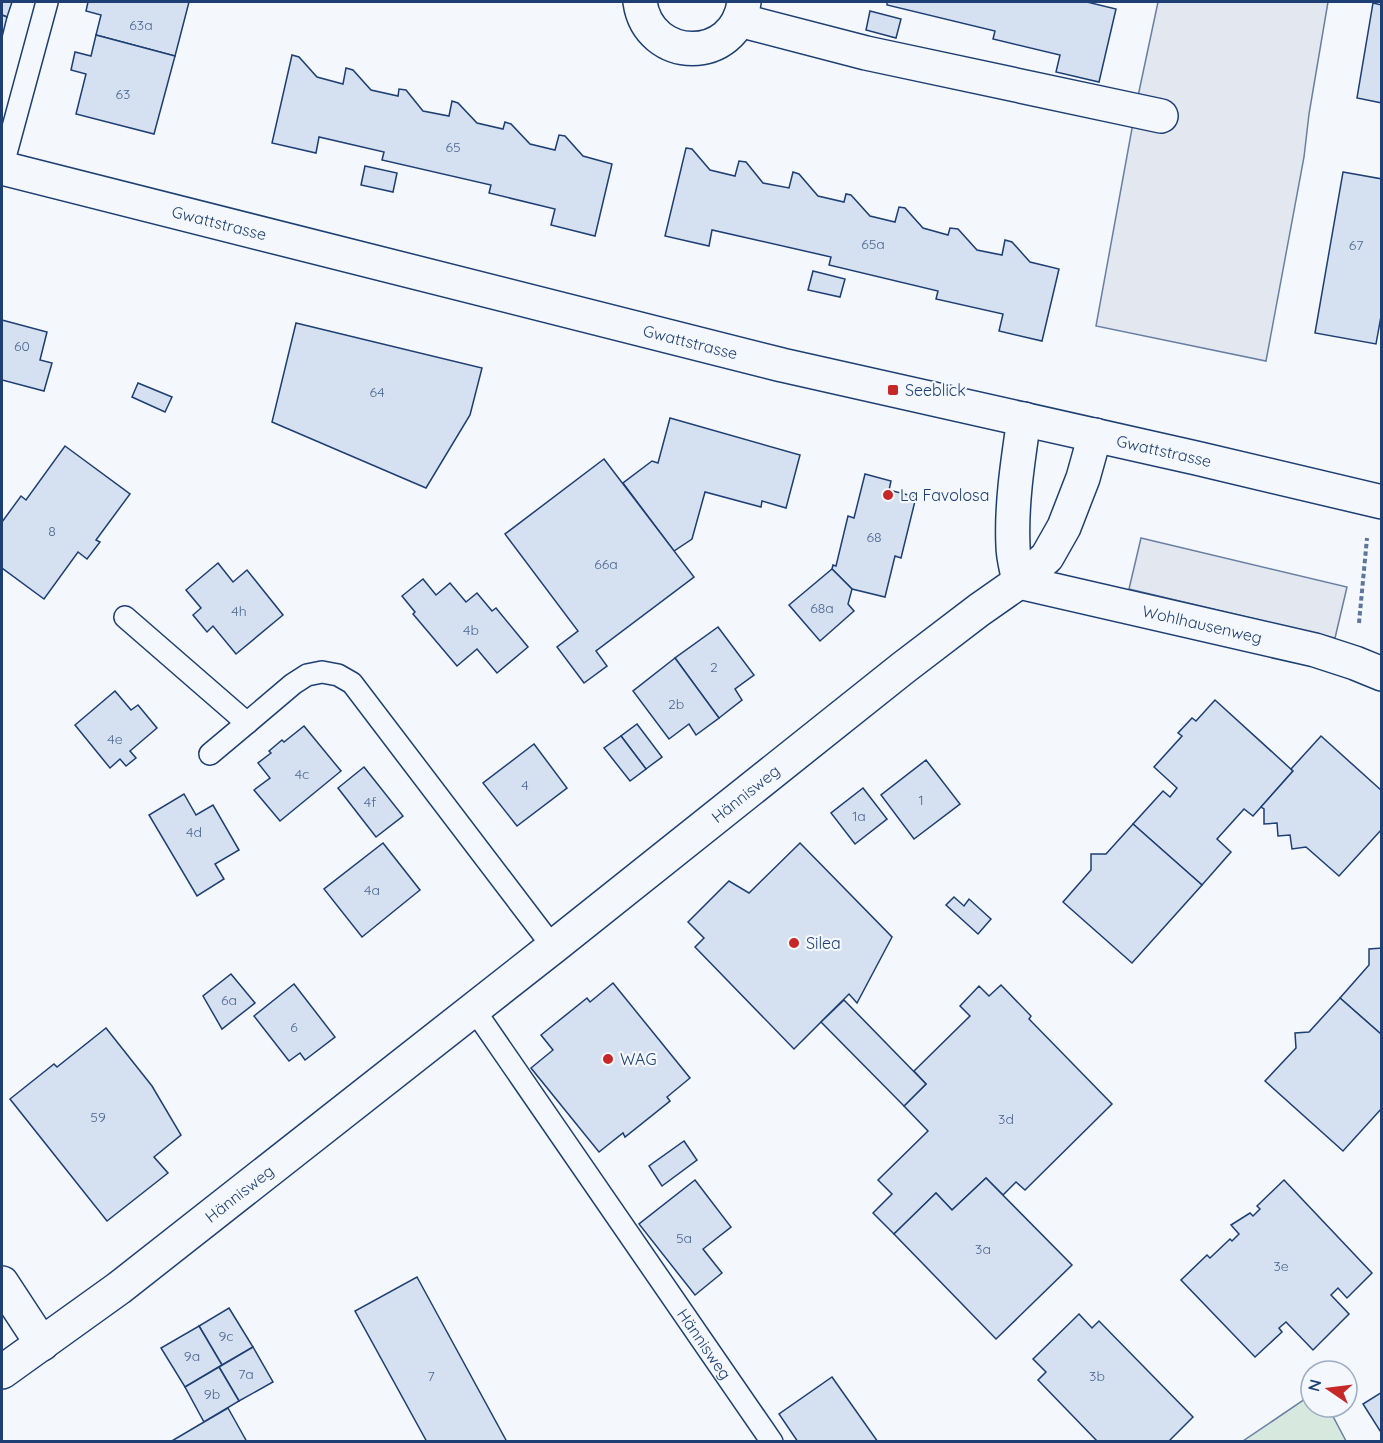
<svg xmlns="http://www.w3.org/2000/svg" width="1383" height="1443" font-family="Quicksand,sans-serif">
<rect width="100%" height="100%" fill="#f4f7fb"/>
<!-- green -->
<polygon fill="#d7e8df" stroke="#687fa3" stroke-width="1.5" points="1311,1395 1311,1407 1328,1407 1346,1441 1243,1441"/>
<!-- parking -->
<g fill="#e3e8f0" stroke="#687fa3" stroke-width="1.5">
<polygon points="1158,2 1328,2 1309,114 1304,157 1266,361 1096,326 1137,101"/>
<polygon points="1141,538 1347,587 1335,638 1129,589"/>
</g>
<!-- building -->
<g fill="#d5e0f0" stroke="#1d3f73" stroke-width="1.5">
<polygon points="2,2 12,2 7,17 2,15"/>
<polygon points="88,2 189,2 175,56 96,35 101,15 86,11"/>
<polygon points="887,2 1087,2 1116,9 1099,82 1056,72 1060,55 993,39 995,31 887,5"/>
<polygon points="1373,3 1382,5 1382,103 1357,98"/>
<polygon points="870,11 901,19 896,38 866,30"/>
<polygon points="2,15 7,17 2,37"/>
<polygon points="96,35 175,56 154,134 76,114 86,74 71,70 75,52 91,56"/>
<polygon points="292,55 299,57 317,77 343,84 346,68 353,70 371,90 398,96 399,89 406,90 423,111 449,116 452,101 458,103 477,123 503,129 505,122 511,124 530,144 555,150 559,135 565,136 583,156 612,164 595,236 551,225 555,209 489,193 491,185 382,160 384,152 319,137 316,153 272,143"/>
<polygon points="686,148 692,149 710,170 735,176 739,161 746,162 763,183 789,188 793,172 799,174 818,196 844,202 846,194 851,195 870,216 895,222 899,207 905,208 923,228 948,235 950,228 958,229 977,250 1002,255 1005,240 1012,242 1030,262 1059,269 1042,341 999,331 1003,314 936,299 938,291 829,265 831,257 712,230 709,246 665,236"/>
<polygon points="365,166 397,173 393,192 361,185"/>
<polygon points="1343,172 1382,179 1382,311 1376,344 1315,333"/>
<polygon points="813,271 845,279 840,297 808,290"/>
<polygon points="2,320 47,332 40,360 52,363 44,391 2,380"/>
<polygon points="296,323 482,368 470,415 426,488 272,422"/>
<polygon points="138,383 172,397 165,412 132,397"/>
<polygon points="670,418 800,455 786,508 762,501 761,507 705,492 692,539 674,551 623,483 652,461 658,463"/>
<polygon points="65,446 130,494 96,540 100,542 87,559 78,552 44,599 2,568 2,522 21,496 26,500"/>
<polygon points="604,459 694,577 596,651 607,666 584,683 557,647 578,631 505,534"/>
<polygon points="865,474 891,481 889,490 916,497 901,558 895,556 885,597 852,589 832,569 833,565 836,566 848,516 854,518"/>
<polygon points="218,563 233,582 247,570 283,615 236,654 213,626 207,632 193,615 201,608 186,590"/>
<polygon points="832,569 852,589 848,604 854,611 820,641 789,605"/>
<polygon points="423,579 436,595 450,583 466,602 477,593 492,611 496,608 528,647 497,673 477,649 457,666 413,614 415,612 402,596"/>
<polygon points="718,627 754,675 735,689 742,700 719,718 675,658"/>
<polygon points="675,658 719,718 696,735 689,724 669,739 633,691"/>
<polygon points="115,691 131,710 138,705 157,728 130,751 136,758 126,766 120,759 110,768 75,725"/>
<polygon points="1215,700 1293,771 1253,816 1244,809 1217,839 1231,852 1202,885 1133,824 1163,791 1170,797 1177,788 1154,767 1182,736 1178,733 1192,718 1196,721"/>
<polygon points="637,724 662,757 646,769 621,736"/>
<polygon points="304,726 341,771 280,821 254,790 270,778 258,763 271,753 269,751 282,740 284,742"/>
<polygon points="621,736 646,769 630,781 604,748"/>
<polygon points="1321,736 1382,791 1382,829 1339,876 1306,847 1292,849 1290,835 1278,836 1277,823 1264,824 1264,809 1261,807 1293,771 1291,769"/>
<polygon points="534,744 567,788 517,826 483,783"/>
<polygon points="926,760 960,804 914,839 881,795"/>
<polygon points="364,767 403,816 376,837 338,788"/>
<polygon points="863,788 887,819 855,844 831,813"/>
<polygon points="184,794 196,815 213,805 239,850 215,864 224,879 197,896 149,815"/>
<polygon points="1133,824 1202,885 1132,963 1063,902 1091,870 1091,854 1106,854"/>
<polygon points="383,843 420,890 362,937 324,889"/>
<polygon points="800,843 892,937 857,1003 849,994 794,1049 695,947 704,938 688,922 729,881 749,893"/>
<polygon points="954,897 964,906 969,899 991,919 978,934 946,905"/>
<polygon points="1382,948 1382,1035 1340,998 1369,965 1369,949"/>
<polygon points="231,974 255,1003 222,1029 203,996"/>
<polygon points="613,983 690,1078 667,1097 670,1101 625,1137 623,1133 599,1152 531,1068 553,1050 541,1035 587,998 590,1002"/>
<polygon points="294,984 335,1037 305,1060 300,1053 289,1061 254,1016"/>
<polygon points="1001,985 1031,1016 1029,1019 1112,1104 1025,1190 1016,1182 1003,1195 986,1178 952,1210 936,1193 894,1234 873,1213 892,1194 878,1180 928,1131 904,1106 926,1084 914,1071 970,1016 960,1006 979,986 989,996"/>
<polygon points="1340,998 1382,1035 1382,1108 1343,1151 1265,1081 1296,1048 1295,1033 1309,1032"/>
<polygon points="844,1000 926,1084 904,1106 821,1022"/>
<polygon points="106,1028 152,1086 181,1135 154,1157 168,1173 107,1221 10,1099 54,1064 57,1067"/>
<polygon points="684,1141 697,1160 662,1186 649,1166"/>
<polygon points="986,1178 1072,1265 996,1339 894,1234 936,1193 952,1210"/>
<polygon points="695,1180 731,1227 703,1249 722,1273 695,1295 639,1224"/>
<polygon points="1284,1180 1372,1273 1347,1298 1338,1288 1331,1295 1349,1314 1313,1350 1286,1322 1279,1328 1282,1332 1255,1357 1181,1280 1207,1255 1210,1258 1230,1239 1232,1241 1239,1234 1231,1225 1250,1213 1253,1216 1260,1209 1257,1206"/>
<polygon points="417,1277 507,1442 427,1442 355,1311"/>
<polygon points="229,1308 253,1347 222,1365 199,1326"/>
<polygon points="1079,1314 1092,1328 1099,1321 1193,1417 1168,1442 1098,1442 1038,1380 1046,1372 1033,1359"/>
<polygon points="199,1326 222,1365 185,1387 161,1348"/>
<polygon points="253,1347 273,1382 239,1401 219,1367"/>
<polygon points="219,1367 239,1401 204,1422 185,1387"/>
<polygon points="832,1377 878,1442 798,1442 779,1414"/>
<polygon points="1382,1392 1382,1434 1363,1404"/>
<polygon points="228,1408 247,1442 170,1442 204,1422"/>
</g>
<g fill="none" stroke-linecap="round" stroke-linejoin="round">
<defs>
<g id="service">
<polyline points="2,168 47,2"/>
<polyline points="125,617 247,723 293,684 307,675 322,672 338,675 352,683 553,947"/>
<polyline points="210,754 247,723"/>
<path id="s1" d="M473 1008 772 1442"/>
</g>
<g id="minor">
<path d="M640 2C649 64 736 64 744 2"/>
<polyline points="739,20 866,53 1161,116"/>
<path id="s2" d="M1019 582 1315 650 1355 663 1382 674"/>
<polyline points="2,1283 42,1344"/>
</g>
<g id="tertiary">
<path d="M1019 582C1017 570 1013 558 1013 546 1011 504 1018 460 1024 419"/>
<path id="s3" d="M2 1372 119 1288 553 947 903 668 979 610 1019 582 1047 557 1064 527 1083 478 1095 435"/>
</g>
<g id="primary">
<path id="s4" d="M2 168 782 365 1196 458 1382 502"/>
</g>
</defs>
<!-- service casing -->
<use href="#service" stroke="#1d3f73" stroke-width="24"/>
<!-- minor casing -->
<use href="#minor" stroke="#1d3f73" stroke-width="36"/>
<!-- tertiary casing -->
<use href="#tertiary" stroke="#1d3f73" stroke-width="36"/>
<!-- primary casing -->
<use href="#primary" stroke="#1d3f73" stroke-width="36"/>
<!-- path -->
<polyline stroke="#5e769c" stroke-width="4" stroke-dasharray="4.5 3" stroke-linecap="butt" points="1359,623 1367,538"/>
<!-- service -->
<use href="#service" stroke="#f4f7fb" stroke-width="21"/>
<!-- minor -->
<use href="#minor" stroke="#f4f7fb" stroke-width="33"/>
<!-- tertiary -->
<use href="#tertiary" stroke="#f4f7fb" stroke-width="33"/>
<!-- primary -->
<use href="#primary" stroke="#f4f7fb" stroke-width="33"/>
</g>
<!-- markers -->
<g fill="#c62828" stroke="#f4f7fb" stroke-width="2">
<rect x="887" y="384" width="12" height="12" rx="3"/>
<circle cx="888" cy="495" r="6"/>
<circle cx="794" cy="943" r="6"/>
<circle cx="608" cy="1059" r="6"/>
</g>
<g text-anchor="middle" stroke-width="4.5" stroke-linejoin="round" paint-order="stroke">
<!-- number labels -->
<g font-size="14" fill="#4b6792">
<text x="141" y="30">63a</text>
<text x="123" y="99">63</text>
<text x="453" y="152">65</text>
<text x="873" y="249">65a</text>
<text x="1356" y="250">67</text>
<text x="22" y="351">60</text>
<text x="377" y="397">64</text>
<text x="52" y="536">8</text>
<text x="874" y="542">68</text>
<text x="606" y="569">66a</text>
<text x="822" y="613">68a</text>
<text x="239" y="616">4h</text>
<text x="471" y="635">4b</text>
<text x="714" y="672">2</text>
<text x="676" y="709">2b</text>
<text x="115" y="744">4e</text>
<text x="302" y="779">4c</text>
<text x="525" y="790">4</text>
<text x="921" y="805">1</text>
<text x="370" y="807">4f</text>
<text x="859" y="821">1a</text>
<text x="194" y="837">4d</text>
<text x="372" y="895">4a</text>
<text x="229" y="1005">6a</text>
<text x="294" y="1032">6</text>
<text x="98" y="1122">59</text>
<text x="1006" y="1124">3d</text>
<text x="684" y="1243">5a</text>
<text x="983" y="1254">3a</text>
<text x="1281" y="1271">3e</text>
<text x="226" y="1341">9c</text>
<text x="192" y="1361">9a</text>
<text x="246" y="1379">7a</text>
<text x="431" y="1381">7</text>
<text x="1097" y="1381">3b</text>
<text x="212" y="1399">9b</text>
</g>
<!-- street labels -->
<g font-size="16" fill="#1d3f73" stroke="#f4f7fb">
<text dy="6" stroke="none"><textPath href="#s4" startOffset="224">Gwattstrasse</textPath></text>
<text dy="6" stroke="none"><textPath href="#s4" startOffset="710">Gwattstrasse</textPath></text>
<text dy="6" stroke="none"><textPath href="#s4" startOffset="1196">Gwattstrasse</textPath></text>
<text dy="6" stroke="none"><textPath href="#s2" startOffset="188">Wohlhausenweg</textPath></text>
<text dy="6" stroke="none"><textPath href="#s3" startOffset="942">Hännisweg</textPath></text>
<text dy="6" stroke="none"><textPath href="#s3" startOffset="297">Hännisweg</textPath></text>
<text dy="6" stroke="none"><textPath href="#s1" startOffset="408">Hännisweg</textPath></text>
</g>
<!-- poi labels -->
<g font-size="16" fill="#1d3f73" stroke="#f4f7fb" text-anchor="start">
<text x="905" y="396">Seeblick</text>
<text x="900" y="501">La Favolosa</text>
<text x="806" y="949">Silea</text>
<text x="620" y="1065">WAG</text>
</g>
</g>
<!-- border -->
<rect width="1383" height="1443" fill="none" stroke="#1d3f73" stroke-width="6"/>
<!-- north arrow -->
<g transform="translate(1329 1389) rotate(284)"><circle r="28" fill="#f4f7fb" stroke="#9eadc5" stroke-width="1.5"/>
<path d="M0-4.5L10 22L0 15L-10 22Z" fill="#c62828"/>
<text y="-9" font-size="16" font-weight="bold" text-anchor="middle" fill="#1d3f73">N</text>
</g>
</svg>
